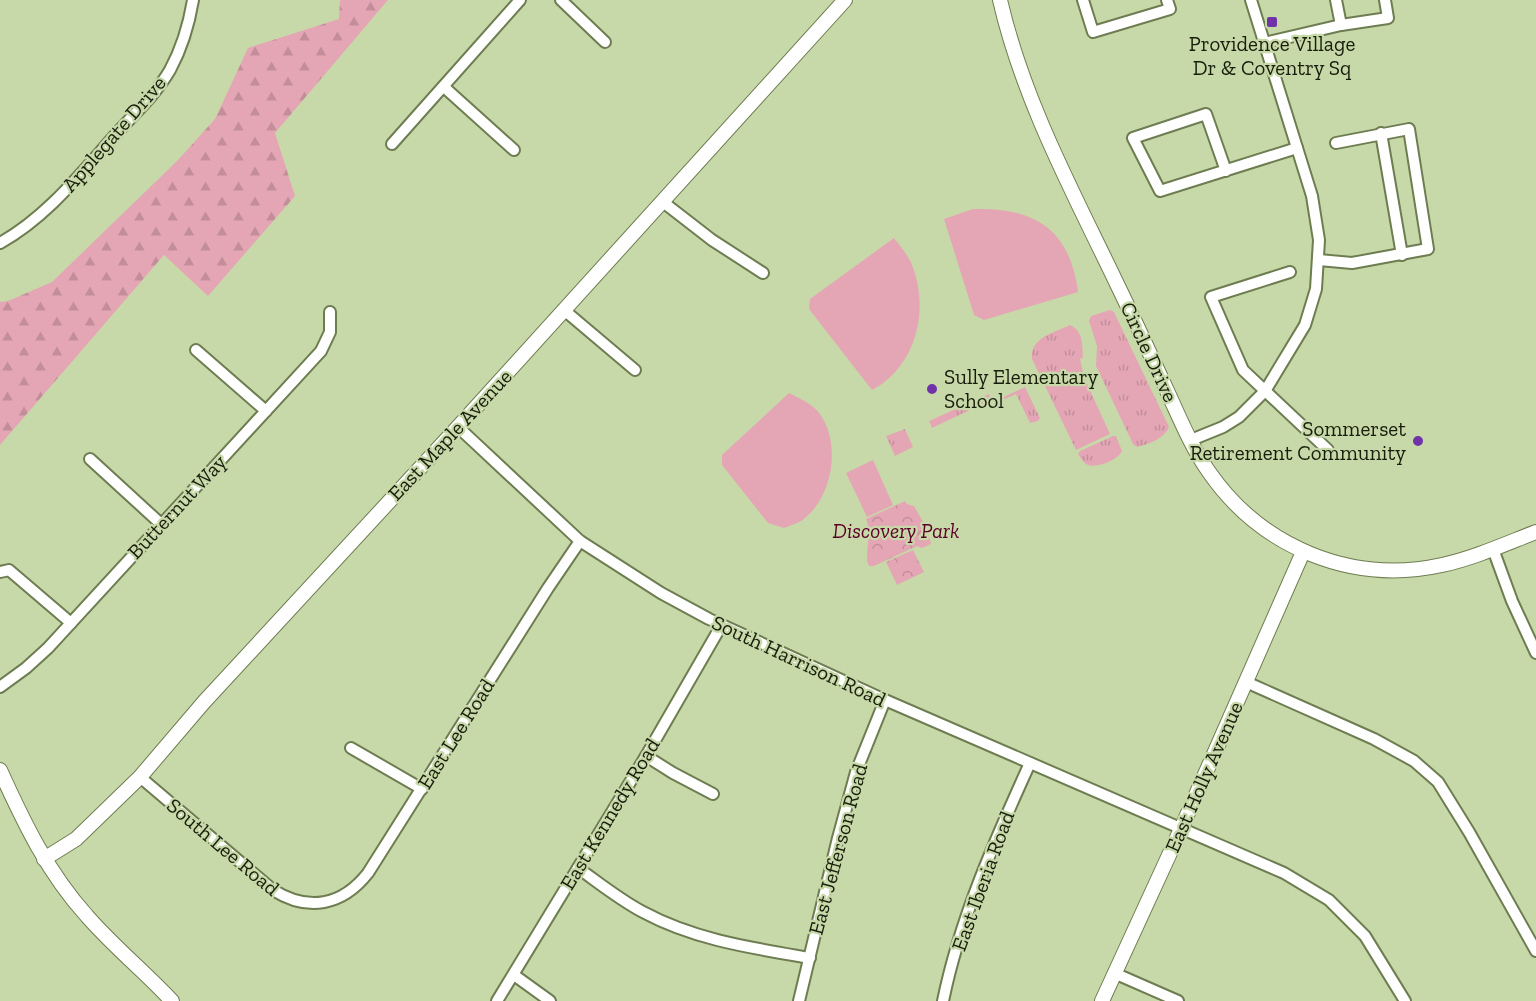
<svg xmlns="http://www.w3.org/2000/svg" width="1536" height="1001" font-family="'Zilla Slab',serif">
<defs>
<pattern id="grass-tufts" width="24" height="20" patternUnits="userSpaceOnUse" patternTransform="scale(1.5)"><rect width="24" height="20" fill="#e4a6b4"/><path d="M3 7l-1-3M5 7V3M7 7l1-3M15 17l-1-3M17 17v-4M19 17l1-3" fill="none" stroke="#c38e9a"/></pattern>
<pattern id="forest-firs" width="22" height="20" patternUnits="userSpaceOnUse" patternTransform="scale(1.5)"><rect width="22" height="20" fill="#e4a6b4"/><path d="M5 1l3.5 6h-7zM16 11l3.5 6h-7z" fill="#c38e9a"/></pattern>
<pattern id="park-crowns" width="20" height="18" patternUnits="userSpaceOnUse" patternTransform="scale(1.5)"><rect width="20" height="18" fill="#e4a6b4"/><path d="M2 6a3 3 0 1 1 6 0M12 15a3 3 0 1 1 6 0" fill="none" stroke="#c38e9a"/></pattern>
</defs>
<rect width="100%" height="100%" fill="#c8d9a9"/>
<!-- grass -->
<g fill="url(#grass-tufts)">
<path d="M1110 310 1114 312 1169 427C1164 439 1149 444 1137 447L1133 444 1096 366 1097 346 1089 321 1091 316Z"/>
<path d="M1070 325C1084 331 1082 346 1083 358L1080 359 1084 377 1110 434 1076 450 1032 359C1030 337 1054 333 1070 325Z"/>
<polygon points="1025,387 1040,418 1038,421 1030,423 1016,394 998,402 997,400"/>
<polygon points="989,394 991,400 932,428 929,421"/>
<polygon points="905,429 913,447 895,456 886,436"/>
<path d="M1113 436H1116L1122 451C1118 460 1098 468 1088 465 1083 463 1081 458 1078 454L1080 451Z"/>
</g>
<!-- forest -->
<polygon fill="url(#forest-firs)" points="340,0 388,0 275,133 295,196 208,296 164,255 0,445 0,302 8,301 52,282 177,161 215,119 248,48 339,19"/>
<!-- park -->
<g fill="url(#park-crowns)">
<path d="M905 501 907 504 914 506 927 529 931 544 922 548 917 546 874 566H869C863 553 873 537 866 519Z"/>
<polygon points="913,550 924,572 897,585 886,562"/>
</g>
<!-- garden -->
<g fill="#e4a6b4">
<path d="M973 209C1034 207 1070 229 1078 292L984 320 974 315 944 219Z"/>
<path d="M894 238C901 247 908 255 912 265 930 310 916 367 872 390L809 309 810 299Z"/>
<path d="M789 393C799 398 813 404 820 414 841 444 833 495 805 518 800 523 791 525 784 528L768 523 722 465V455Z"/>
<polygon points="873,460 893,505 867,517 846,473"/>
</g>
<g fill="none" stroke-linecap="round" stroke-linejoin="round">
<defs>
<g id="street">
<polyline points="561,0 605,42"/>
<polyline points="1083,0 1093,32 1170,9 1167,0"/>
<polyline points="1336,0 1341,25"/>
<polyline points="1264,43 1341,25 1388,18 1385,0"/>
<polyline points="444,87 514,150"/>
<polyline points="1381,133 1402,255"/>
<polyline points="392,144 520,0"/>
<polyline points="1226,171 1206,114 1133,138 1160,191 1297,148"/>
<polyline points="663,202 712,240 763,273"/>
<path d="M0 243C47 217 81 173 117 133 135 113 156 94 170 70 182 48 189 24 193 0"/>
<polyline points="1319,260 1352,263 1428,249 1409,129 1336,143"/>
<polyline points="1290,272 1211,297 1243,370 1328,450"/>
<polyline points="564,310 635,370"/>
<polyline points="196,350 266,411"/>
<polyline points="458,427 580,541 661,593 709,619 885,700 1284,873 1329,900 1365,936 1405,1001"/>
<polyline points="1191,440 1223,427 1239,417 1265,391 1305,325 1316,289 1319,240 1312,196 1251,0"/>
<polyline points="90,459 161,524"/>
<polyline points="1493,549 1512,601 1536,653"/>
<polyline points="0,572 9,570 71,623"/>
<polyline points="1246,682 1374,739 1414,761 1438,782 1469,832 1536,951"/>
<polyline points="0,687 26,668 48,648 321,351 330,332 330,312"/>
<polyline points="351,748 422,789"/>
<polyline points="646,756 673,773 713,794"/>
<path d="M140 777 273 890C308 912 342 906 368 873L548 588 580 541"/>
<path d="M578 868C599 883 620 900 643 912 695 940 752 948 810 958"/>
<polyline points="1114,973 1178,1001"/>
<polyline points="514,975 550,1001"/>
<polyline points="497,1001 646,756 721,626"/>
<polyline points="799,1001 838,838 856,772 885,700"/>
<path d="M943 1001C960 918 995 840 1030 763"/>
</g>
<g id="secondary">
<path d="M1000 0C1023 100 1073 192 1117 284 1135 321 1152 358 1169 395 1181 421 1192 448 1209 472 1261 547 1351 585 1442 565 1474 558 1505 544 1536 532"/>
<path d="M0 770C24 823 48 873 87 916 113 946 145 972 172 1001"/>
<polyline points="44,859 76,839 140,777 204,702 458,427 845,0"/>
<polyline points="1102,1001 1181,829 1303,552"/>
</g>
</defs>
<!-- street casing -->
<use href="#street" stroke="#6e7d51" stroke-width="14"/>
<!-- secondary casing -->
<use href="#secondary" stroke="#6e7d51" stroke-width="16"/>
<!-- street -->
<use href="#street" stroke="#fff" stroke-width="10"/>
<!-- secondary -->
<use href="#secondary" stroke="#fff" stroke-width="14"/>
</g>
<!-- markers -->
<g fill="#7033a8" stroke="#c8d9a9" stroke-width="2">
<rect x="1266" y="16" width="12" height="12" rx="3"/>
<circle cx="932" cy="389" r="6"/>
<circle cx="1418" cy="441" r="6"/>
</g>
<g text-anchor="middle" stroke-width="4.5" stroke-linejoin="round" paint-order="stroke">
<!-- poi labels -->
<g font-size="21" fill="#181e0c" stroke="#c8d9a9">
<text x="1272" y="51">Providence Village<tspan x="1272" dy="24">Dr &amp; Coventry Sq</tspan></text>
<text x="944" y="384" text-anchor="start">Sully Elementary<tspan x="944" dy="24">School</tspan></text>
<text x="1406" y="436" text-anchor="end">Sommerset<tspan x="1406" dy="24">Retirement Community</tspan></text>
</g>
<!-- street labels -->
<g font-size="21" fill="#181e0c" stroke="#c8d9a9">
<text transform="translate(114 134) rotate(-49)" y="7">Applegate Drive</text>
<text transform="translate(1149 352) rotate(65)" y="7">Circle Drive</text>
<text transform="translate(450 435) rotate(-47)" y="7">East Maple Avenue</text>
<text transform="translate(177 507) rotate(-47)" y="7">Butternut Way</text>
<text transform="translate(799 661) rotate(25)" y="7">South Harrison Road</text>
<text transform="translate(456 734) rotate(-58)" y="7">East Lee Road</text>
<text transform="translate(1204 777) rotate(-66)" y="7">East Holly Avenue</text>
<text transform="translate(610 814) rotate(-59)" y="7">East Kennedy Road</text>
<text transform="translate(223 847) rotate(40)" y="7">South Lee Road</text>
<text transform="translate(838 849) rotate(-75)" y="7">East Jefferson Road</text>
<text transform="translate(983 881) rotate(-70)" y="7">East Iberia Road</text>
</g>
<!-- park labels -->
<g font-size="21" font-style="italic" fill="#5c0028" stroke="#c8d9a9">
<text x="896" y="538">Discovery Park</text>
</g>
</g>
</svg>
